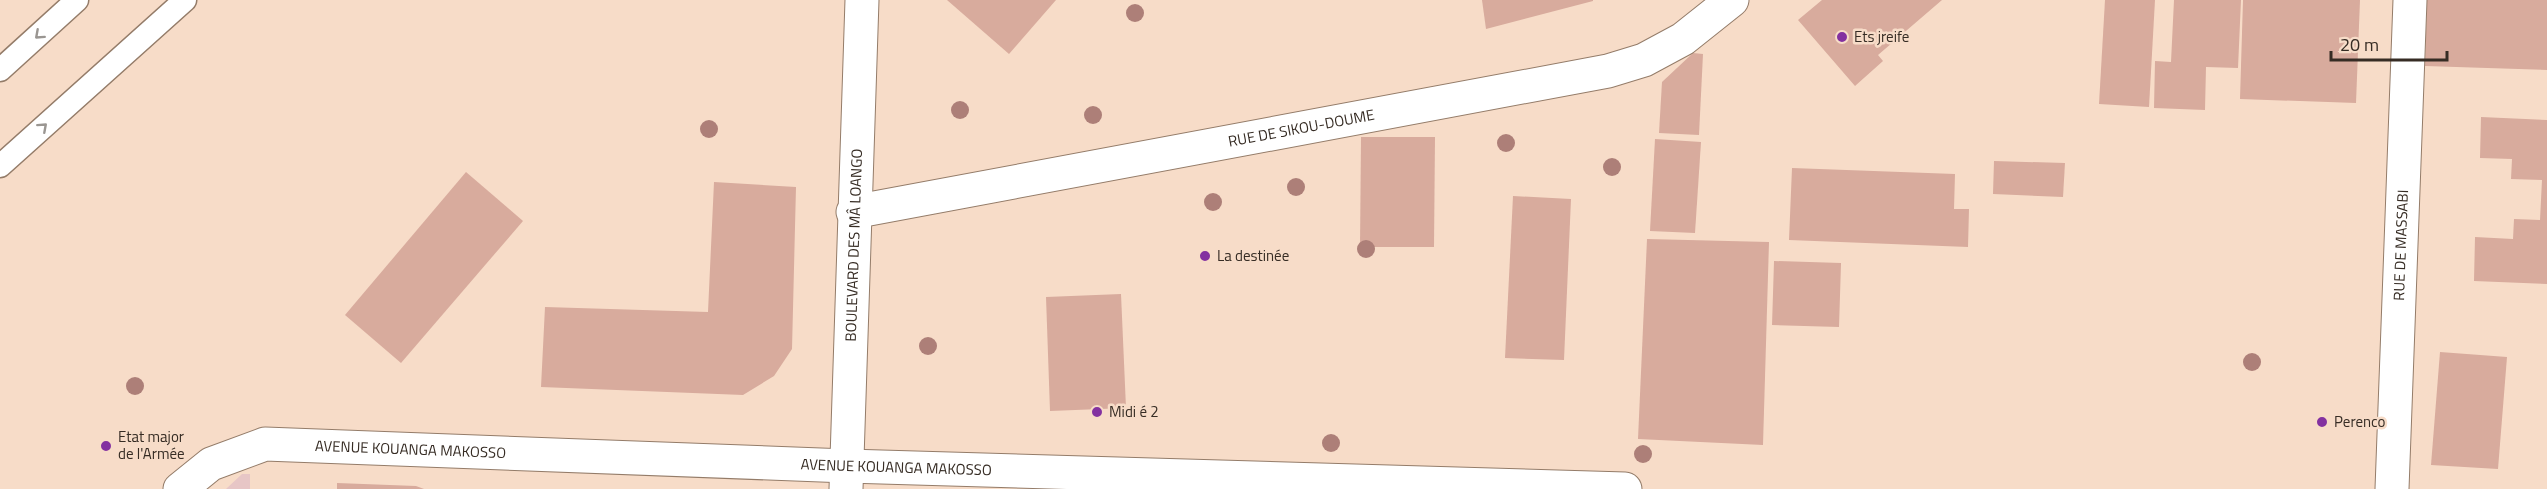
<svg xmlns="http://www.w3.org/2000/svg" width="2547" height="489" font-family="'Titillium Web',sans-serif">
<rect width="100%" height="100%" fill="#f7dcc8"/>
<!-- green -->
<polygon fill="#e7c6c6" points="242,474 250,474 250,489 226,489"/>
<!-- building -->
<g fill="#d8ab9d">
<polygon points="947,0 1056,0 1009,54"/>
<polygon points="1482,0 1593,0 1593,1 1486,29"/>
<polygon points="1822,0 1942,0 1878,55 1883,61 1855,86 1798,20"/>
<polygon points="2105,0 2155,0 2149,107 2099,104"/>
<polygon points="2174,0 2241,0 2238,68 2206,67 2205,110 2154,108 2155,61 2171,62"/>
<polygon points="2243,0 2360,0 2356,103 2240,99"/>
<polygon points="2427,0 2547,0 2547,70 2425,66"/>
<polygon points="1693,53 1703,54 1699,135 1659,133 1662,82"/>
<polygon points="2481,117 2547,120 2547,284 2474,281 2475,237 2513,239 2514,219 2540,220 2542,180 2511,179 2512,159 2480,158"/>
<polygon points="1361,137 1435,137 1434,247 1360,247"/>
<polygon points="1655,139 1701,142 1695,233 1650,231"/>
<polygon points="1994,161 2065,163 2063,197 1993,194"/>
<polygon points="1792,168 1955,174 1954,209 1969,209 1968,247 1789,240"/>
<polygon points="466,172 523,221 401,363 345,315"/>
<polygon points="714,182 796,187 792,349 774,376 743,395 541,387 545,307 708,312"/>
<polygon points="1513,196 1571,199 1564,360 1505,358"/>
<polygon points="1647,239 1769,242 1763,445 1638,439"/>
<polygon points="1774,261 1841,263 1839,327 1772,325"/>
<polygon points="1121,294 1126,408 1050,411 1046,297"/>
<polygon points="2440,352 2507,357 2498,469 2431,465"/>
<polygon points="337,483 416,486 424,489 337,489"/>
</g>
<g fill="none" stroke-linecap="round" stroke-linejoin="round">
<defs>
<g id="service">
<polyline points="0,70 77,0"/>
<polyline points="0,166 185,0"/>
</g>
<g id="minor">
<path id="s1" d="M853 212 1608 71 1644 60 1683 39 1732 0"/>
<path id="s2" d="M180 489 211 464 265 444 847 466 1625 489"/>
<path id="s3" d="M2392 489 2410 0"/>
</g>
<g id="tertiary">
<path id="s4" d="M846 489 862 0"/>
</g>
</defs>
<!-- service casing -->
<use href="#service" stroke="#947c69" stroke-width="25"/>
<!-- minor casing -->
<use href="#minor" stroke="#947c69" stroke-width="35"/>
<!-- tertiary casing -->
<use href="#tertiary" stroke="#947c69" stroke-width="35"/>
<!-- service -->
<use href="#service" stroke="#fff" stroke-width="22"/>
<!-- minor -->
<use href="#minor" stroke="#fff" stroke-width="33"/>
<!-- tertiary -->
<use href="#tertiary" stroke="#fff" stroke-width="33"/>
</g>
<!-- trees -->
<g fill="#ad7f78">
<circle cx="1135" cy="13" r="9"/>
<circle cx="960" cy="110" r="9"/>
<circle cx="1093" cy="115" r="9"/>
<circle cx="709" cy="129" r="9"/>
<circle cx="1506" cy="143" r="9"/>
<circle cx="1612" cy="167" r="9"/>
<circle cx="1296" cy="187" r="9"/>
<circle cx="1213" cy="202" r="9"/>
<circle cx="1366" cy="249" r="9"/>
<circle cx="928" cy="346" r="9"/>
<circle cx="2252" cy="362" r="9"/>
<circle cx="135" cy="386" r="9"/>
<circle cx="1331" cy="443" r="9"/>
<circle cx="1643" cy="454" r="9"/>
</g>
<!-- one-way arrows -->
<defs><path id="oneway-chevron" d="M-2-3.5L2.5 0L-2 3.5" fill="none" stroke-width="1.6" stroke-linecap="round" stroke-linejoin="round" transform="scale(1.5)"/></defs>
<g stroke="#9a9692">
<use href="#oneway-chevron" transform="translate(39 35) rotate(138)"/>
<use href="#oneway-chevron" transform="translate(43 127) rotate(-42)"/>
</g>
<!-- markers -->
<g fill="#8331a0" stroke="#f7dcc8" stroke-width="2">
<circle cx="1842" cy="37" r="6"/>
<circle cx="1205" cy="256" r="6"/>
<circle cx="1097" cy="412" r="6"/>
<circle cx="2322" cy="422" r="6"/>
<circle cx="106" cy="446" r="6"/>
</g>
<g text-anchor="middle" stroke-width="5" stroke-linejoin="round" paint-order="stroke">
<!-- poi labels -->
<g font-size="15" fill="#362c24" stroke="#f7dcc8" text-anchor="start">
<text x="1854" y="42">Ets jreife</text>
<text x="1217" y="261">La destinée</text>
<text x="1109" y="417">Midi é 2</text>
<text x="2334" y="427">Perenco</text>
<text x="118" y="442">Etat major<tspan x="118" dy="17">de l'Armée</tspan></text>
</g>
<!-- street labels -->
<g font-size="15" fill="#362c24" stroke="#f7dcc8">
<text dy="5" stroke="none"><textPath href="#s1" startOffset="456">RUE DE SIKOU-DOUME</textPath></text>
<text dy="5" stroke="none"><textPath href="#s4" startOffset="244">BOULEVARD DES MÂ LOANGO</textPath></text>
<text dy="5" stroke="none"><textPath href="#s3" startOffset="244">RUE DE MASSABI</textPath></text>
<text dy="5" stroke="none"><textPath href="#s2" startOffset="243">AVENUE KOUANGA MAKOSSO</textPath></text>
<text dy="5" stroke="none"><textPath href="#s2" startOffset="729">AVENUE KOUANGA MAKOSSO</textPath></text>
</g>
</g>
<!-- scale -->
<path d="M2331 51v9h116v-9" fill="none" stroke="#362c24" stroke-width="3"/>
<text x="2340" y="51" font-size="18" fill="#362c24" stroke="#f7dcc8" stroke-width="4.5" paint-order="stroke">20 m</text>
</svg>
